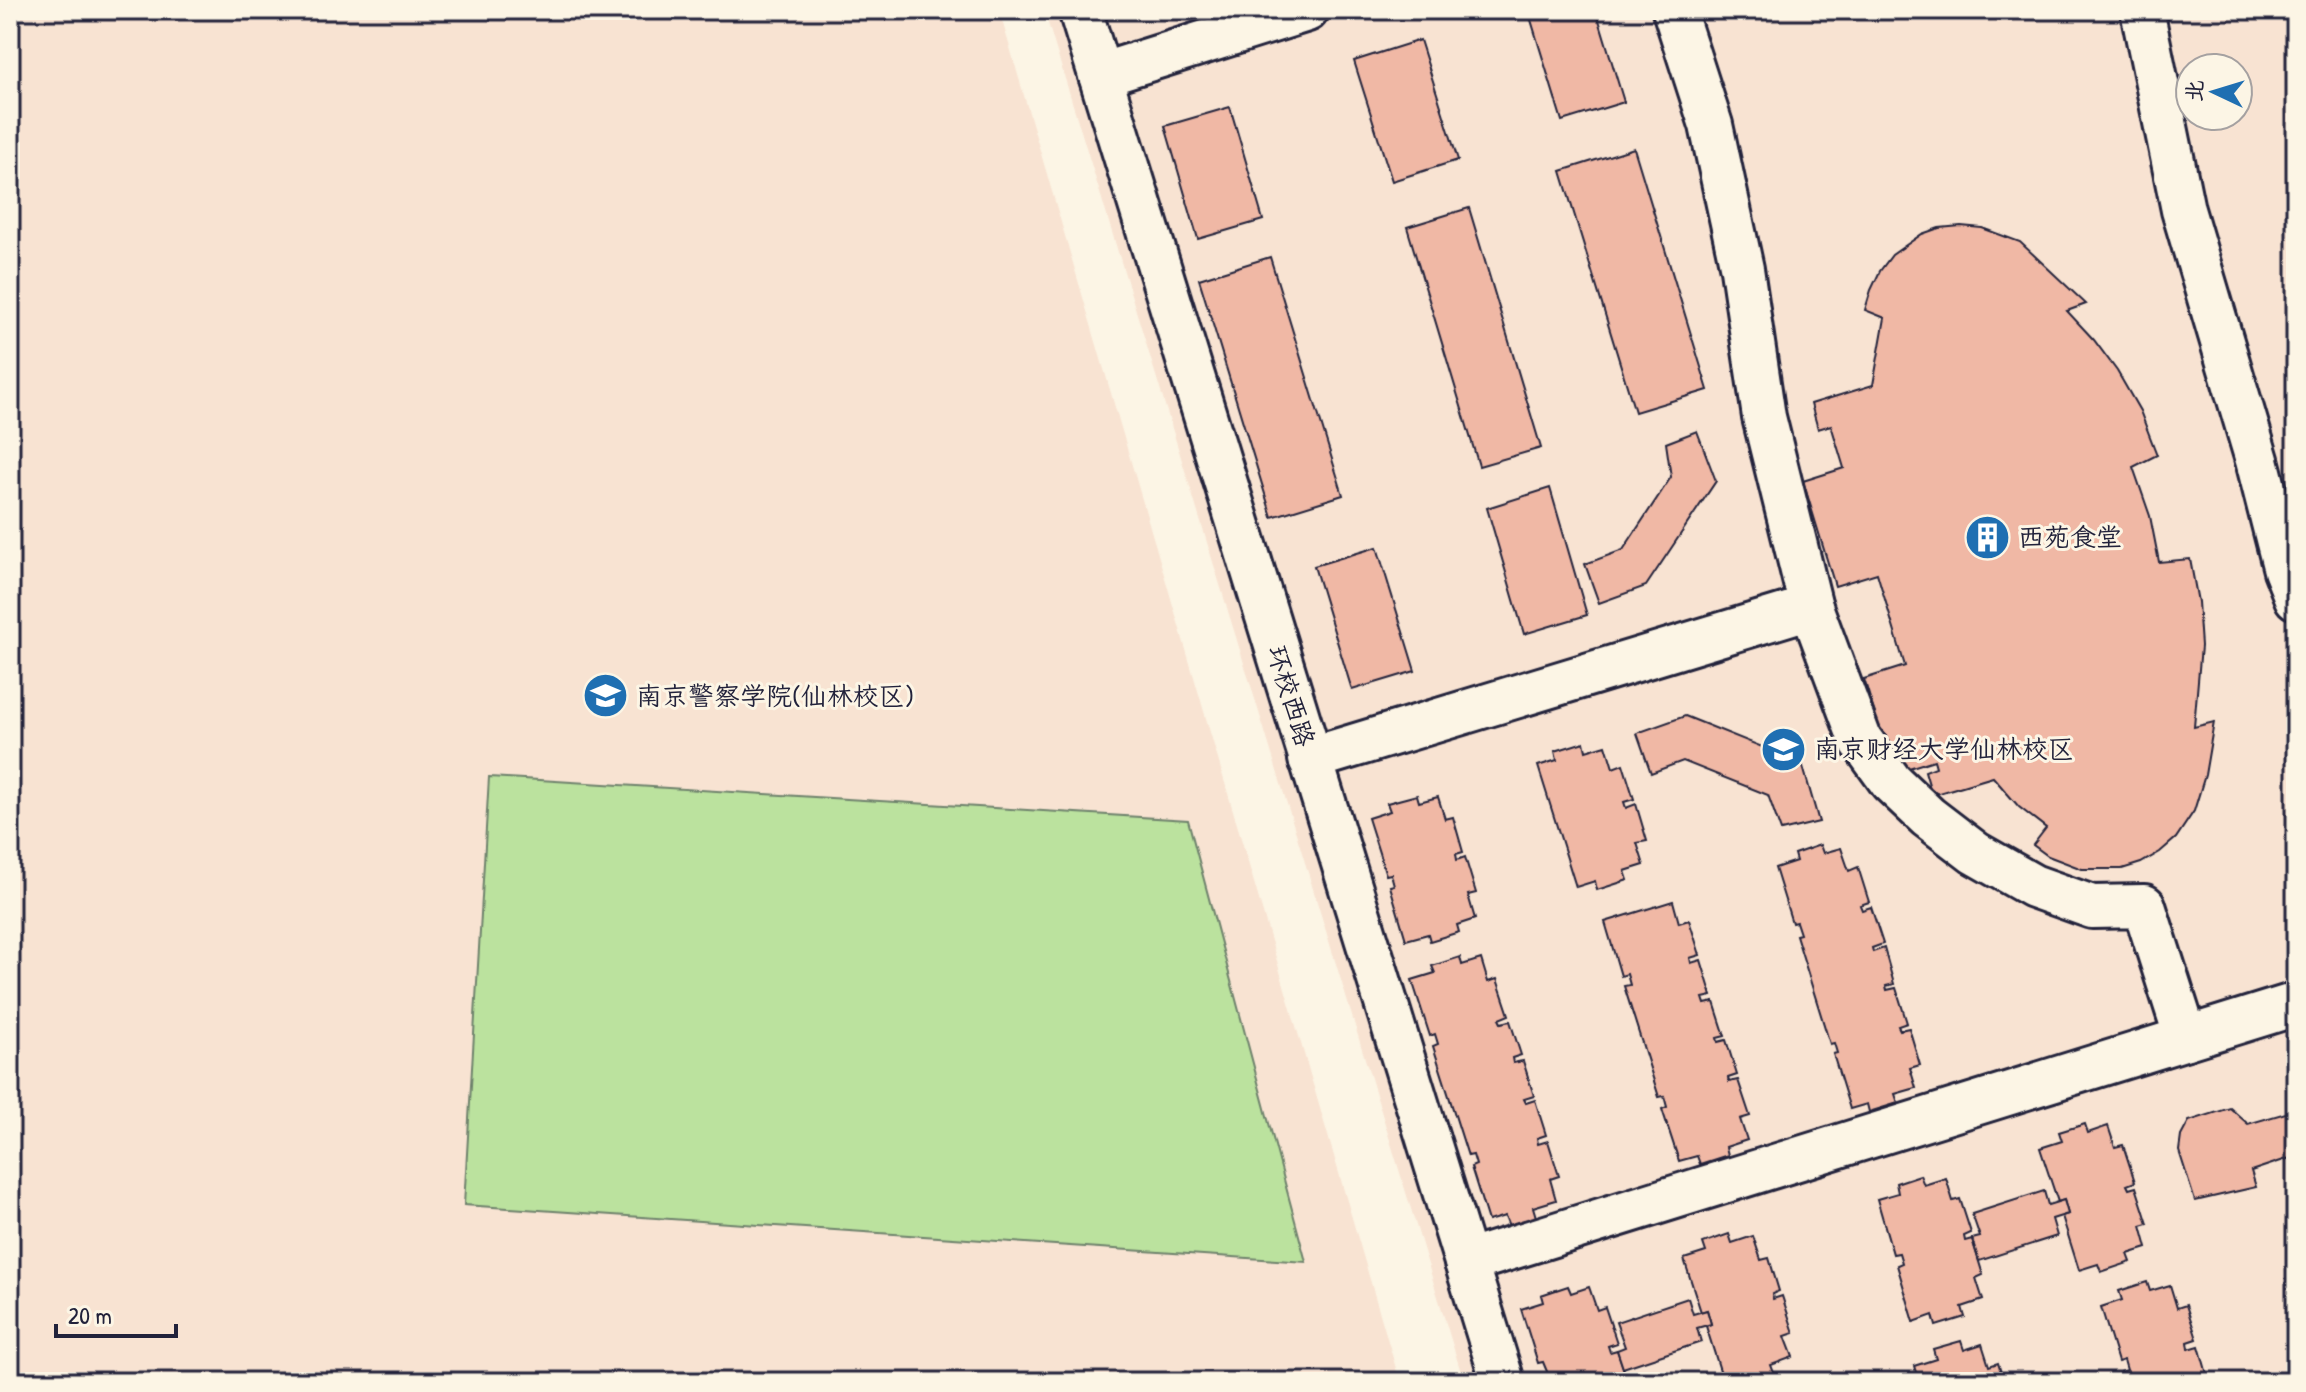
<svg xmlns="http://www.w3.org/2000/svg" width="2306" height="1392" font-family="'Patrick Hand','LXGW WenKai TC',sans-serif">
<rect width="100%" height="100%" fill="#fcf5e5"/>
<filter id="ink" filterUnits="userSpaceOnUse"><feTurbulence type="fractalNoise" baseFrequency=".0125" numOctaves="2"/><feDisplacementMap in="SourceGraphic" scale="16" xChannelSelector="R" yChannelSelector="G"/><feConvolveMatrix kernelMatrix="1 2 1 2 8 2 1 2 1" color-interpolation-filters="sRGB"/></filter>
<g filter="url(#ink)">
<!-- built -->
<g fill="#f8e3d2" fill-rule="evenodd">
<polygon points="10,10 999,10 1400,1382 10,1382"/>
<path d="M1044 10H2296V1382H1464ZM2190 68H2238V116H2190Z"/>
</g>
<!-- green -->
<polygon fill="#bbe29e" stroke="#6e826c" stroke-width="2" points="489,777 1188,820 1306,1262 464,1205"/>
<!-- building -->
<g fill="#f0b8a5" stroke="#22223b" stroke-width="2">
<polygon points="1528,10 1596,10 1624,102 1562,121"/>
<polygon points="1420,40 1458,160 1392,181 1354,61"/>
<polygon points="1230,107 1263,220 1198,239 1165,126"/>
<polygon points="1634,148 1708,390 1635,412 1561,171"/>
<polygon points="1469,208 1541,448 1479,466 1407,227"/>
<polygon points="1961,226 1982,228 2020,242 2086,304 2067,311 2094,340 2117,371 2140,411 2157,455 2133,467 2150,516 2159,562 2190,559 2198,602 2201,646 2194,727 2214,722 2205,775 2194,811 2176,838 2160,852 2141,863 2122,869 2082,869 2048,856 2033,845 2046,828 2019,807 1993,777 1932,795 1925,771 1936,767 1934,760 1893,773 1864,679 1905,666 1877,573 1835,586 1803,481 1844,468 1831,425 1818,429 1811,404 1873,385 1885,318 1865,310 1871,290 1880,271 1892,255 1922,234 1939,228"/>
<polygon points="1270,257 1343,495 1272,517 1199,279"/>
<polygon points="1697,431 1716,481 1646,586 1599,603 1585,564 1623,550 1671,477 1666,443"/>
<polygon points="1550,488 1587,615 1524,634 1487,508"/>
<polygon points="1377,547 1415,671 1352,690 1314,566"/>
<polygon points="1685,716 1802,763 1819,822 1781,831 1768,795 1683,761 1651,773 1637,733"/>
<polygon points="1584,742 1586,751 1606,745 1613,768 1623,764 1634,799 1624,802 1626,808 1636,804 1647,841 1637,843 1644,865 1625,871 1628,880 1597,890 1595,881 1576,887 1538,766 1557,760 1555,751"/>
<polygon points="1417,795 1419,802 1438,797 1445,819 1453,817 1463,852 1456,854 1457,860 1465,857 1476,893 1468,895 1475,919 1457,925 1459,932 1430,941 1428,934 1406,940 1390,886 1394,885 1391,874 1386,875 1368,818 1390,811 1387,803"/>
<polygon points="1820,845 1823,853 1841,848 1849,871 1858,867 1869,902 1860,905 1862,910 1871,907 1883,944 1872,948 1873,952 1884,948 1894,984 1886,986 1887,990 1896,988 1907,1023 1898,1026 1900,1030 1909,1028 1920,1065 1910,1068 1916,1088 1895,1094 1898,1103 1869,1112 1867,1104 1850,1109 1833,1054 1837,1053 1834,1043 1830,1044 1796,935 1800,934 1796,922 1792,923 1775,868 1796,861 1794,854"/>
<polygon points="1673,901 1679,923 1689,920 1700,955 1690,958 1691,963 1701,960 1712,996 1703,998 1705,1004 1714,1002 1725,1036 1717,1038 1718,1042 1726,1040 1737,1075 1728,1078 1729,1082 1738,1080 1750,1116 1740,1119 1747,1140 1726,1147 1728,1155 1700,1164 1697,1156 1679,1161 1662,1109 1667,1107 1664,1096 1659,1097 1624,986 1630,985 1627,974 1621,976 1605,922"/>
<polygon points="1460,957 1462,965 1481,959 1488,982 1497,979 1509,1015 1499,1019 1501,1023 1510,1021 1521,1055 1512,1058 1513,1063 1523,1061 1534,1096 1524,1099 1526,1103 1535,1100 1546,1135 1537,1138 1538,1144 1548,1141 1559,1176 1550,1179 1556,1200 1533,1207 1536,1217 1509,1226 1505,1216 1488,1221 1471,1167 1476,1165 1473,1155 1468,1156 1433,1046 1438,1044 1435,1034 1430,1036 1412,980 1435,973 1432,966"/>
<polygon points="2230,1108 2248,1124 2296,1110 2296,1156 2251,1171 2256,1187 2195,1201 2179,1151 2181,1136 2189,1121"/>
<polygon points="2085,1124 2088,1133 2108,1126 2115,1147 2123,1145 2135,1182 2127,1185 2129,1189 2136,1187 2148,1224 2141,1226 2147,1248 2128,1254 2131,1262 2101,1272 2098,1264 2079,1270 2062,1216 2068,1214 2064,1200 2058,1202 2040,1148 2062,1141 2059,1132"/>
<polygon points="1920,1175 1924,1185 1946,1178 1953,1201 1960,1199 1971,1233 1964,1236 1965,1241 1972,1239 1983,1275 1976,1278 1983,1300 1962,1307 1965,1317 1936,1326 1933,1315 1914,1322 1897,1265 1902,1263 1899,1253 1893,1254 1877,1199 1898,1193 1896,1183"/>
<polygon points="2044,1191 2048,1205 2064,1200 2068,1214 2052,1219 2057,1236 1979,1261 1972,1239 1980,1237 1972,1214"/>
<polygon points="1729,1234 1732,1243 1753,1236 1761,1260 1769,1258 1779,1291 1772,1294 1773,1299 1782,1296 1794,1333 1785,1336 1793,1357 1771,1365 1774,1373 1745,1381 1743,1374 1723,1380 1706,1326 1711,1324 1707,1310 1701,1312 1684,1259 1706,1252 1703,1243"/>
<polygon points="2147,1282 2150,1291 2170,1285 2177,1308 2186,1305 2197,1339 2188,1342 2189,1349 2199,1346 2209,1381 2124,1382 2121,1372 2127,1370 2124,1360 2118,1362 2101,1307 2122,1300 2119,1291"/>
<polygon points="1568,1286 1571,1293 1589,1287 1597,1310 1605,1307 1617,1343 1608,1346 1610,1352 1617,1350 1628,1382 1544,1382 1542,1375 1548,1374 1543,1362 1538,1363 1521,1309 1543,1302 1541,1295"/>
<polygon points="1688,1298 1693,1314 1707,1310 1711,1324 1697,1328 1701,1342 1623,1368 1617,1350 1625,1347 1616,1322"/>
<polygon points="1961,1341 1964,1350 1982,1344 1989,1366 1998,1363 2004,1382 1919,1382 1914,1366 1936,1359 1933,1349"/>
</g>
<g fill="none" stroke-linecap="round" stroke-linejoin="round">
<defs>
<g id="street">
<polyline points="1080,10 1503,1382"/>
<polyline points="1674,10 1711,125 1742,269 1764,417 1811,607 1860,739 1891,782 1928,817 1975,853 2033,886 2092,907 2144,906 2186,1038"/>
<polyline points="2142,10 2183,210 2257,460 2285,570 2296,598"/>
<polyline points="1100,75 1307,10"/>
<polyline points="1310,759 1811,607"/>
<polyline points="1466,1262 2296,1004"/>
</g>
</defs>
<!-- street casing -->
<use href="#street" stroke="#22223b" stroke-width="48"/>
<!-- street -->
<use href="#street" stroke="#fcf5e5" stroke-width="42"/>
</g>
</g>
<!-- icons -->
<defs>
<symbol id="building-disc" viewBox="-11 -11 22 22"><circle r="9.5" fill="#1f6fb2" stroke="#fcf5e5"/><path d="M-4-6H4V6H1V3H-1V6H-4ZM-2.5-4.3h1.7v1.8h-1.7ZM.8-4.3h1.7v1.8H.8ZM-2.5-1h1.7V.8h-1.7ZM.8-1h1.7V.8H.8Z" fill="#fff"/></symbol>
<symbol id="university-disc" viewBox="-11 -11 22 22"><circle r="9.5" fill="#1f6fb2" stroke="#fcf5e5"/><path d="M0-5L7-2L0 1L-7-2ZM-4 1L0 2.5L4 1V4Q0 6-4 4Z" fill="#fff"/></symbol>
</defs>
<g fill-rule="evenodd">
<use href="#building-disc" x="1962" y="512" width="51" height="51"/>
<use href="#university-disc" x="580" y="670" width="51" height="51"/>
<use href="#university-disc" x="1758" y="724" width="51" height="51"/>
</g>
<g text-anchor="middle" stroke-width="6" stroke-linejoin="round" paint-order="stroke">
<!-- poi labels -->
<g font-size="26" fill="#22223b" stroke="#fcf5e5" text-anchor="start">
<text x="2018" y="546">西苑食堂</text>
<text x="636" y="705">南京警察学院(仙林校区)</text>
<text x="1814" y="758">南京财经大学仙林校区</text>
</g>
<!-- street labels -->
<g font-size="26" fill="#22223b" stroke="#fcf5e5">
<text transform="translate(1291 696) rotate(73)" y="9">环校西路</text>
</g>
</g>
<!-- margin -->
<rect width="2306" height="1392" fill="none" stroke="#fcf5e5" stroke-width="40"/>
<rect x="20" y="20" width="2266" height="1352" fill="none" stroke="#22223b" stroke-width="3" filter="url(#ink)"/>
<!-- north arrow -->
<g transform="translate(2214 92) rotate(274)"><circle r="38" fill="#fcf5e5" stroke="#a5a1a1" stroke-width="2"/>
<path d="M0-6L14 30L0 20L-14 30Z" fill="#1f6fb2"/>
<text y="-12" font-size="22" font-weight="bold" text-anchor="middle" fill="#22223b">北</text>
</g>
<!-- scale -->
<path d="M56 1324v12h120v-12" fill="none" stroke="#22223b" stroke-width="4"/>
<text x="68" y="1324" font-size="24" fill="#22223b" stroke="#fcf5e5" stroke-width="6" paint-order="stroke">20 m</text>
</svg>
